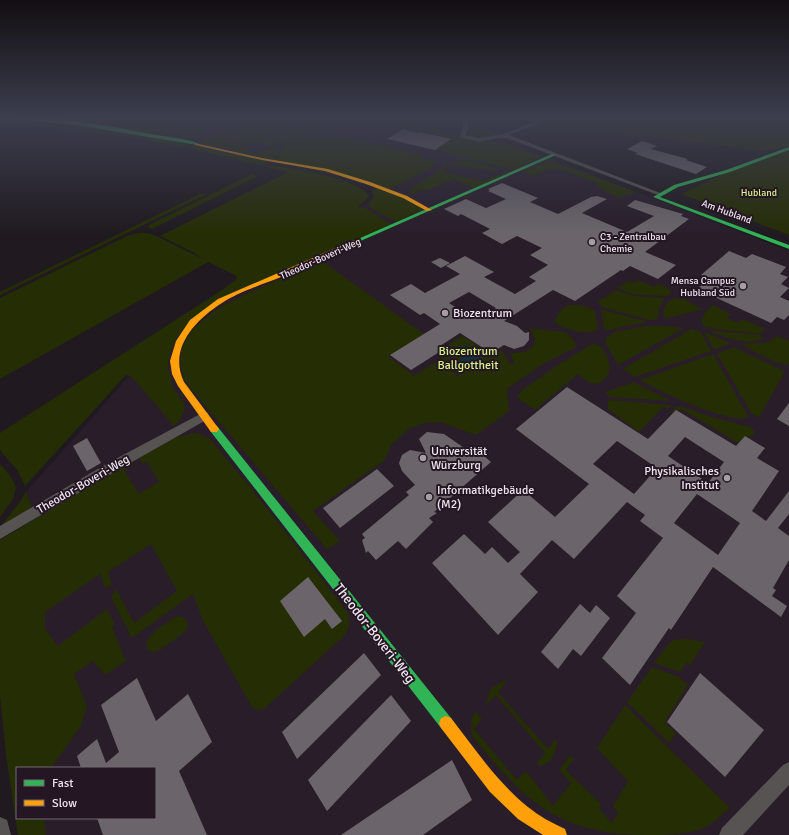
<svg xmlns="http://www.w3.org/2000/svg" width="789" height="835" font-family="Signika,sans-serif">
<rect width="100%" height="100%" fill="#201a20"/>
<!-- education -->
<polygon fill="#291d2a" points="208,118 403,118 426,128 453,135 486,142 515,145 789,251 789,835 26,835 24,818 155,818 155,768 17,768 0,544 37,521 26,492 87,424 128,377 159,360 169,342 327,225 363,206 387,189 267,158 165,136 191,123"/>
<!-- green -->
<g fill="#252d05" fill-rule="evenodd">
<polygon points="38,118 208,118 191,123 165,136"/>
<polygon points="213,118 242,118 211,128 198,123"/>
<path d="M252 118H292L327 127 324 128 332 129 308 138 339 135 421 155V159L436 160 429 169 389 189 372 183 197 142 205 138 236 146 206 138 228 127ZM300 123 302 124 258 142 271 147 313 129H316L283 143 286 144 282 146 280 153 275 158V155L278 154 280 147 267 149 257 153 244 149 248 147 221 138 223 137 249 145Z"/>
<polygon points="551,118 789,118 789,146 767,151 607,131 524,130 542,123"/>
<path d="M25 119C108 127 188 143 269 161L263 166 184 147 123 136 42 127C29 122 14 123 0 127V120Z"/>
<polygon points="411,121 449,133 475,140 476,143 488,141 511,144 540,157 515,170 445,153 446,152 436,149 451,138 403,129 397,133 394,132"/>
<polygon points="189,126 209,129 191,139 171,135"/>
<polygon points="467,127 475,127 499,133 497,135 477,139 478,137 464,136"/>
<polygon points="789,148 789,235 684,195 683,193 705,183 728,171"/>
<polygon points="466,160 501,169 493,172 490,170 446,165"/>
<polygon points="546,162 554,162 636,192 618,198 596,186 600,184 560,169 550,169 532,176 522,172"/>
<polygon points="444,165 448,166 442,171 447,172 446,173 485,181 484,179 489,179 494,177 491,176 496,176 504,172 502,171 509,172 473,188 454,179 428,190 419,190 412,195 410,190 412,187 433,175"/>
<path d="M267 166C284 165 365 180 369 197L358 207 365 208 391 224 225 297 177 337 169 356 168 367 173 387 184 403 185 409 180 420 174 426 132 377 126 375 25 486 18 471 0 450V433L219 292 236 280 237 276 208 262 0 379V298L125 237C135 233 143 231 154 235L203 259 193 252 160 236 288 172 264 167Z"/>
<polygon points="252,174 258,176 152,229 147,226"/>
<polygon points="378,188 403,197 424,209 397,221 394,221 369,207 369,205 374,196 372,192 373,189"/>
<polygon points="202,193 207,194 0,295 0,292"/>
<path d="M322 261 424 334 388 356 414 376 448 354 451 358C450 367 452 374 460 377L454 370 453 358 444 347 462 336 493 355 502 350 510 364H515L510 353 524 352 533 347 535 339 530 328 565 332C571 335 573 341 577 345L576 347 543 364 508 388C506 396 509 402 509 411L476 435 440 422 424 423 410 428 391 445 385 460 313 511 340 541 327 549 196 395C192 390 186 384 184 378 165 327 232 301 266 285 285 277 304 269 322 261Z"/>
<path d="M638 280 654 287 658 284 668 288 671 294 667 296C651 295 632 297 618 288L628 281 634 283Z"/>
<polygon points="616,290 634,296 664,298 659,309 658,318 654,320 649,320 604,308 599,304 599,301"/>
<path d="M674 298 684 299 702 309 665 319C661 310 666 302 674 298Z"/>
<path d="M570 305 586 306 595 311 598 329C588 336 567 330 557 324L555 320C559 313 562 307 570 305Z"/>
<path d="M713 305 731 314 727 318 738 323 743 319 765 329 761 333 757 334 704 327C698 319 706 311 713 305Z"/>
<polygon points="603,310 645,321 647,322 607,330 604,328 601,311"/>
<polygon points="646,326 665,326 684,328 618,365 606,344 606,338 614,332"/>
<polygon points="691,329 700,331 711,351 635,377 623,369"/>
<path d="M708 330 760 335 763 338C746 347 724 337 708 330Z"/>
<polygon points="704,332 728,342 730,344 714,350"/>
<path d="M777 336 789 341V363L786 365 775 362 743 346 744 344C756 343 768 345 777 336Z"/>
<path d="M592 344C604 342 612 364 609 374L599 384 590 383 578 374 535 410 517 397 522 390 561 363Z"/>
<polygon points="734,347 784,371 784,373 759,417 752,414 717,354"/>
<path d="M713 354 745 411 748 415 747 418C728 423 657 391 640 380Z"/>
<polygon points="634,382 671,401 672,401 609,397 605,392"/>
<polygon points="608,400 671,405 672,405 668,409 664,406 639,432 608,409"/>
<polygon points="676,407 683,407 712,417 750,427 755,432 751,437 748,436 742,445 681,409 674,416 671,413"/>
<path d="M193 433 201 434 211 440 254 492 348 613C351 622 349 628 344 636L264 709 256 710 252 707 203 621 193 594 132 638 111 597 116 589 134 623 177 591 151 544 108 572 112 584 105 588 100 574 45 612V629L58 646 107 609 115 624 112 627 126 661 105 675 93 661 74 674 87 706 81 726 51 768H17V818H44L46 835H18L6 755 0 695V540L132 461 134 464 124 470 139 494 159 482 147 462 143 464 139 458 174 438Z"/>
<polygon points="0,464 11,477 16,487 13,499 0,517"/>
<polygon points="26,491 32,508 1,526 22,499"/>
<path d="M179 616C188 618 189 624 186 631L160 650 151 652 147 649C147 647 147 644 147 642 149 633 171 618 179 616Z"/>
<polygon points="687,639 705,642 690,665 687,662 680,672 654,663 672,640"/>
<polygon points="652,667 679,677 688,685 666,720 668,726 676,733 669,743 627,702"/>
<path d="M504 681 507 682 498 692 548 749 555 739 557 741C556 753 552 765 538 766L537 763 545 753 496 695 487 704 486 703 491 688Z"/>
<path d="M625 705 730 808C722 814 715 822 706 827 688 835 666 835 646 835 558 835 524 800 472 736 470 726 471 719 475 711L482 719 474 729 517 780 526 771 553 806 571 783 559 770 570 755 574 759 566 770 601 804 599 808 612 823 618 813 613 806 628 781 597 748Z"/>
</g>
<!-- water -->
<polygon fill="#15303c" points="462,346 473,347 486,363 474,366 471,371 461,370 457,366 463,356 456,352 455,348"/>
<!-- building -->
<g fill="#6b656b" fill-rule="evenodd">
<polygon points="403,129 418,133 420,132 451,139 435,150 387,139"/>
<polygon points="642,141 657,146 651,149 688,159 686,160 707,167 696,174 635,154 638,153 627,149"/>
<path d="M502 183 538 198 530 202 558 214 591 197 597 196 607 199 582 213 627 232 654 216 627 206 635 200 683 214 681 216 689 219 645 252 676 265 658 279 630 266 623 271 621 270 575 301 553 290 504 321 517 326 525 333 529 332V340L524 346 514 349 504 345 491 353 460 333 440 346 444 349 411 370 390 355 440 324 424 313 420 315 390 295 411 284 425 293 460 274 446 266 465 256 494 272 484 277 515 294 536 281 529 277 548 265 530 255 542 248 517 236 502 244 482 233 490 229 461 214 458 216 444 209 466 199 486 208 506 199 488 191 490 190 488 189ZM469 292 496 308 485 316H469L449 303Z"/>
<polygon points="729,251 746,258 752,254 786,267 780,274 788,277 781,284 789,288 780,297 789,301 789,315 784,320 777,317 771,323 697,289 709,279 701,275"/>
<polygon points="440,258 450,263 441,268 431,262"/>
<path d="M567 387 648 439 676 410 736 446 745 436 765 448 757 458 779 471 752 511 766 521 789 491V514L778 528 789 536V560L773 588 776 590 772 596 787 606 781 617 713 567 671 630 669 628 630 685 602 658 636 613 617 596 663 538 640 521 645 515 627 502 574 559 552 540 520 574 538 592 498 635 432 563 464 534 485 554 492 547 508 563 520 552 488 522 523 490 555 517 589 484 516 429ZM685 437 724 462 708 483 668 456ZM617 441 657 468 634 494 593 464ZM697 494 740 523 718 555 674 523Z"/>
<polygon points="789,403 789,426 777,419"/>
<polygon points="427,432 444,434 470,452 472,450 475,452 477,450 491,462 434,512 437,513 429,518 433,522 406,549 398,541 376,560 368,551 366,553 362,540 365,538 362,534 409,495 406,492 415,485 402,471 399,463 402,455 410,450 426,453 419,439"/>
<polygon points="87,438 101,463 87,471 73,446"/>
<polygon points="377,469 394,486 340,528 323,508"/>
<polygon points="308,577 342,621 332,629 325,619 304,637 280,601"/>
<polygon points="580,604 590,613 596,605 610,618 581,656 573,649 558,669 541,652"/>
<polygon points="364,653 381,675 297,759 282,732"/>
<polygon points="700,673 764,730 725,777 667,722"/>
<polygon points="137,678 156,721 188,694 212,742 179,771 207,835 103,835 97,818 155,818 155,768 81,768 77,756 97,739 106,763 119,752 101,705"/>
<polygon points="391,695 411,721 327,811 308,780"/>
<polygon points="452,760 472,800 423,835 341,835"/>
</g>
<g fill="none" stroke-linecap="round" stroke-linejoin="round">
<!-- street -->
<g fill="#575353" fill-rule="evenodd">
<polygon points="462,118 466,118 469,127 465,135 479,138 503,134 543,118 548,118 540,123 509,135 663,194 658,195 507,138 498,138 479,142 460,137 463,127"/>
<polygon points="204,412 208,413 209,416 208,419 116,471 0,539 0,526 108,463"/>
<polygon points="789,762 789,785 743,835 719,835 722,828 783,765"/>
<polygon points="0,817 7,820 11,835 0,835"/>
</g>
<!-- fast -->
<g fill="#30b455" fill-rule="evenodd">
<path d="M10 118C56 114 112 127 157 135 169 137 189 139 199 144L197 145 83 126Z"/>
<polygon points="789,147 789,150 730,172 678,187 660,197 789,245 789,249 653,197 674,185 726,170"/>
<polygon points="552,154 556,155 356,243 351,242"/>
<polygon points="214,425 217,426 451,718 453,723 451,728 446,730 441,728 211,432 209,429 211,426"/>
</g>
<!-- slow -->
<g fill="#ff9f0a" fill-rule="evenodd">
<polygon points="195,143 262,158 328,169 370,182 407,196 432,210 427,211 403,198 366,184 325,171 262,160 195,145"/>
<path d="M354 240 356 241V243C331 254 306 266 281 277 263 284 237 293 222 303 195 320 168 349 184 382L219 429 217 432H211L178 386 172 374 170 361 176 341 190 320 218 299Z"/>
<path d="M446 716 451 718C475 749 497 782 528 807 539 816 552 823 565 829L567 835H543L518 819 490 792 441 728 439 723 441 718Z"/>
</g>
</g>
<!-- sky -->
<linearGradient id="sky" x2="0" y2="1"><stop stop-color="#120e12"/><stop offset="0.5" stop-color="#3c3e4e"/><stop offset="1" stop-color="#3c3e4e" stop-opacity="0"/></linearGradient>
<rect width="789" height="235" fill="url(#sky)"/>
<!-- markers -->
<g fill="#a69da5" stroke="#241623" stroke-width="1.5">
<circle cx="592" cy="242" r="4"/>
<circle cx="743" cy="286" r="4"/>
<circle cx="445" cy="313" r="4"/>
<circle cx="423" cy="458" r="4"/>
<circle cx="727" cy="478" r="4"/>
<circle cx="429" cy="497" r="4"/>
</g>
<g text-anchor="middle" stroke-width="4" stroke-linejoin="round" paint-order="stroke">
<!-- far-park labels -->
<g font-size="10" fill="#d4f186" stroke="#241623">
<text x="759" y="196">Hubland</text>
</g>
<!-- far-street labels -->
<g font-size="10" fill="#eee4ed" stroke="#241623">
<text transform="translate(727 211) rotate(20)" y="4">Am Hubland</text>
<text transform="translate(320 258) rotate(-24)" y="4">Theodor-Boveri-Weg</text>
</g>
<!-- far-poi labels -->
<g font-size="10" fill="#eee4ed" stroke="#241623" text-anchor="start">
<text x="600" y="240">C3 - Zentralbau<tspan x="600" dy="12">Chemie</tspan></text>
<text x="735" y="284" text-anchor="end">Mensa Campus<tspan x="735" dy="12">Hubland Süd</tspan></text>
</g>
<!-- poi labels -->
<g font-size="12" fill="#eee4ed" stroke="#241623" text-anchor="start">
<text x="453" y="317">Biozentrum</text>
<text x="431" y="455">Universität<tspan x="431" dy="14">Würzburg</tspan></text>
<text x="719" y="475" text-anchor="end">Physikalisches<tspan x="719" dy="14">Institut</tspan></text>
<text x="437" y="494">Informatikgebäude<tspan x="437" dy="14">(M2)</tspan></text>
</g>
<!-- park labels -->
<g font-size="12" fill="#d4f186" stroke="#241623">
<text x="468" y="355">Biozentrum<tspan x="468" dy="14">Ballgottheit</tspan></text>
</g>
<!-- street labels -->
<g font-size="12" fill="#eee4ed" stroke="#241623">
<text transform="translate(83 484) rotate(-30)" y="4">Theodor-Boveri-Weg</text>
</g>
<!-- near-street labels -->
<g font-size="14" fill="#eee4ed" stroke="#241623">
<text transform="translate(375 633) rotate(52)" y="5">Theodor-Boveri-Weg</text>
</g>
</g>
<!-- legend -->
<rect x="16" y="767" width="140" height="52" fill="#241623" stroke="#756874"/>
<rect x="24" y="780" width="20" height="6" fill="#30b455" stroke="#756874"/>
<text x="52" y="787" font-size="12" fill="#eee4ed">Fast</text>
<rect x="24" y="800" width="20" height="6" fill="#ff9f0a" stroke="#756874"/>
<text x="52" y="807" font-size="12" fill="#eee4ed">Slow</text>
</svg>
